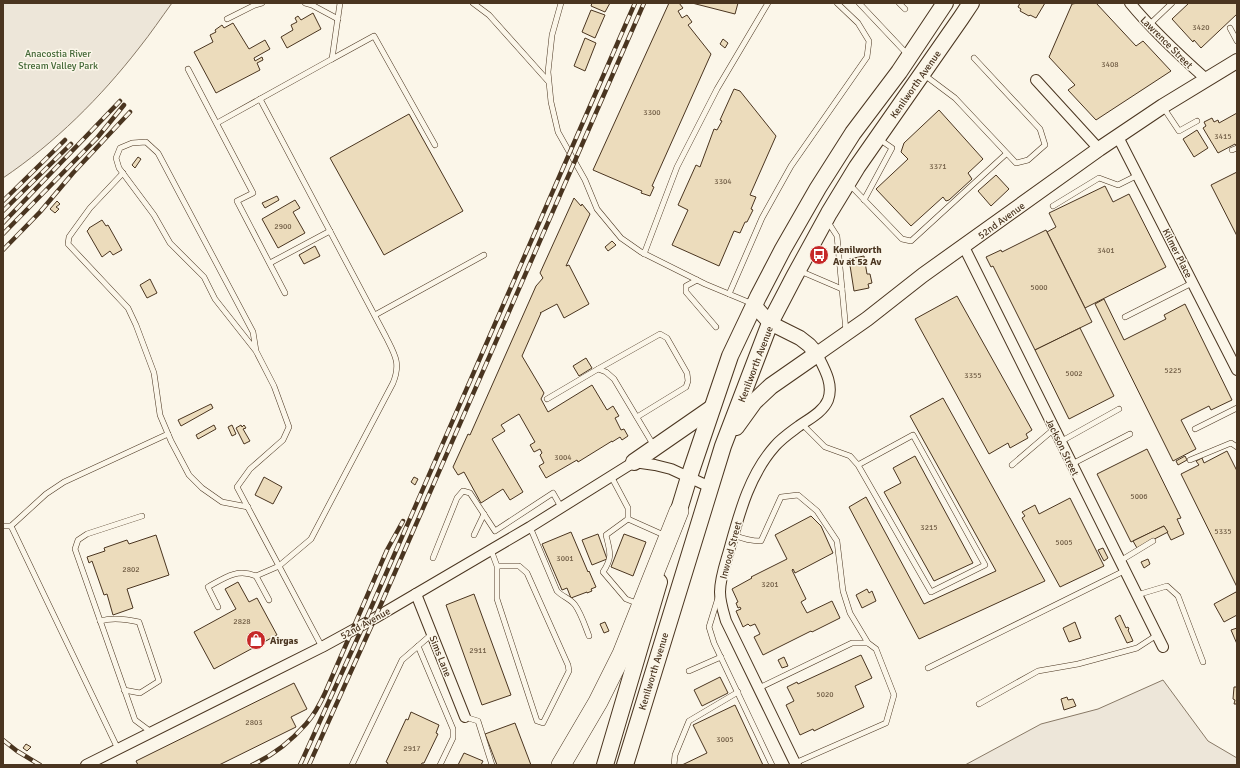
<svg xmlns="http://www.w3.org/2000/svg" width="1240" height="768" font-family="Signika,sans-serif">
<rect width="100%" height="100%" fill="#fbf6e9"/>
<!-- green -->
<g fill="#ede6d9" stroke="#887966">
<path d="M3 3H172C161 18 151 33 139 48 101 97 55 143 3 178Z"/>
<polygon points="1163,680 1208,741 1237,758 1237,765 965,765 1041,724 1098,709"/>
</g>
<!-- building -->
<g fill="#ecdcbc" stroke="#4a3520">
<polygon points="592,3 610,3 605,12 591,6"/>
<polygon points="669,3 679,3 683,8 678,11 682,18 687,15 692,22 688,25 711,54 652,186 654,187 650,196 641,193 642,191 593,170"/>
<polygon points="692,3 738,3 735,14"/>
<polygon points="1020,3 1045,3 1036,18 1030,15 1029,16 1020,11 1021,9 1018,7"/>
<polygon points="1078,3 1096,3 1136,46 1143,41 1171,71 1096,120 1068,90 1075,85 1049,57 1072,4"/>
<polygon points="1189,3 1237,3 1237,14 1201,48 1194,40 1193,42 1172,19"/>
<polygon points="591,10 605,15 595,38 582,32"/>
<polygon points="313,13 321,29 287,48 281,37 293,30 291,25 297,22 295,18 298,16 301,20"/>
<polygon points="233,23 249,49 265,40 270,49 254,58 255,61 262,57 263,60 257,63 260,70 216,93 194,52 213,42 210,35 216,32 215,30 222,25 224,28"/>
<polygon points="585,38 596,43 585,71 574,66"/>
<polygon points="723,39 728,43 725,48 720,44"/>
<polygon points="734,89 740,91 776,136 750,195 756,197 751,209 753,210 747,222 745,222 740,233 734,231 719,266 672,245 688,210 678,205 696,165 700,167 714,129 717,130 722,121 720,120"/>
<polygon points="939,110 983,159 968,173 972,179 949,200 946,201 943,197 911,226 876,189 908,159 901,152 904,143"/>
<polygon points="1237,113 1237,147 1235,144 1218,153 1203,128 1206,126 1204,122 1212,118 1214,122 1218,120 1219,123"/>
<polygon points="409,114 463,211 384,255 330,158"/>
<polygon points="1197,130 1208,148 1194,157 1183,139"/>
<polygon points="138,157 141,159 135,168 132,165"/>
<polygon points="1237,172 1237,236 1211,185"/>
<polygon points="996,175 1009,189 991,206 978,191"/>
<polygon points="1105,186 1113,202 1129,194 1166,267 1085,308 1047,232 1056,227 1049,213"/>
<polygon points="277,196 279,200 265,208 262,203"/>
<polygon points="574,198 581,206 582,204 590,214 566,266 569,265 589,304 564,318 557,304 540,313 541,313 522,356 544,393 541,399 548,412 592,385 607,410 613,406 619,416 615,418 621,430 624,429 628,436 622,440 620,437 612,442 612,441 578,462 577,460 546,478 539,466 544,463 540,455 542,453 540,449 534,452 530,445 535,442 519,414 501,425 505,431 492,439 523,492 510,500 503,489 481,503 464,472 458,475 453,467 468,434 470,435 536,286 543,278 540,273"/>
<polygon points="295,200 300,208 293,212 305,233 278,248 262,219"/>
<polygon points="57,201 60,204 56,207 59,209 55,213 50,209"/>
<polygon points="102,220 106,226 108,225 122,250 113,255 110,251 102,257 87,231 89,229 89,228"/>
<polygon points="1046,230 1092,322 1035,350 993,266 991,267 986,257 1001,250 1002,252"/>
<polygon points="612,241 616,245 608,251 605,247"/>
<polygon points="315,246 320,256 304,264 299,255"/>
<polygon points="864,256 867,274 870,274 872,283 868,284 869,288 854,291 849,259"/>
<polygon points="150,279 157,293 147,298 140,285"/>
<polygon points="957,296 1032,430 1026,434 1028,438 1010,448 1008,443 989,454 915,319"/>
<polygon points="1104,299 1124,340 1166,319 1164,315 1185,304 1232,400 1211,410 1209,406 1181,420 1196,449 1173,461 1095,304"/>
<polygon points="1080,328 1114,396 1069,419 1035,350"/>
<polygon points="586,358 592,368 579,376 573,366"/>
<polygon points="943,398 1045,581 919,639 849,507 866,497 924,604 996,571 910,416"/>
<polygon points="211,404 213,408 181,426 178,420"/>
<polygon points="214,425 216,429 198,439 196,435"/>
<polygon points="232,425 236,434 232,436 228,427"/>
<polygon points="241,425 242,427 244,425 246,428 243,429 250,441 244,444 236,428"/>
<polygon points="1147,449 1181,518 1177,519 1184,534 1171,540 1164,526 1131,542 1097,474"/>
<polygon points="1227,451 1237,471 1237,587 1181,474 1199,465 1196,461 1202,458 1204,463"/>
<polygon points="915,456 973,563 934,581 884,492 901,483 893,468"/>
<polygon points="1185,456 1187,460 1178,465 1176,461"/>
<polygon points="264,477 282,487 273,504 255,495"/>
<polygon points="414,477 418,479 415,485 411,482"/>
<polygon points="1070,498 1104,566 1060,587 1022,518 1025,516 1022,512 1035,505 1039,514"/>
<polygon points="811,516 821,526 833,553 795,573 793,569 792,570 806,599 801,602 807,613 832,601 840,618 812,632 811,631 763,655 754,637 760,634 755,624 750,626 748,624 743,627 736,611 741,609 740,607 738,608 736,603 738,602 732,589 752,578 751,577 787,559 775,535"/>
<polygon points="1164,526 1168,532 1137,548 1133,541"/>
<polygon points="571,532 588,572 589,571 596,587 591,589 592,591 587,593 587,592 571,598 567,588 562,590 542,544"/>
<polygon points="598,534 607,559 592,565 582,540"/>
<polygon points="624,534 646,542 633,576 611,567"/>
<polygon points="156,535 169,575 127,589 133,608 113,615 107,594 104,595 92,561 89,563 87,557 105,551 104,548 127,540 129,544"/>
<polygon points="1103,548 1108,558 1104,561 1098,550"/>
<polygon points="1148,559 1150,564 1144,568 1141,562"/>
<polygon points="238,582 249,602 257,598 277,635 214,669 194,632 236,609 225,589"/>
<polygon points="867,589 869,593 872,591 876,601 862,608 856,595"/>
<polygon points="1236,592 1237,594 1237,615 1224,622 1214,604"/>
<polygon points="474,594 511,695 482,705 446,605"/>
<polygon points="1120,615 1126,628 1128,627 1129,629 1128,630 1133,641 1127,643 1115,618"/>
<polygon points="605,622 609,631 604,633 600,624"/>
<polygon points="1075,622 1081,638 1069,642 1063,628"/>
<polygon points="1237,628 1237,644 1231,630"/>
<polygon points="861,655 872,678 855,686 864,707 814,731 813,729 800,735 786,705 794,701 787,687 797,682 798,684"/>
<polygon points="784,657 788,666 782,668 778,660"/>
<polygon points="720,677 728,693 702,706 694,690"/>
<polygon points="294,683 307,709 291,717 296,727 219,765 138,765 136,761"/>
<polygon points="1234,687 1237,687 1237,704 1234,704 1235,700 1233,699"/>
<polygon points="1067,697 1068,700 1073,699 1076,706 1064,710 1061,699"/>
<polygon points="735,705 763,765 682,765 707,753 693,725"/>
<polygon points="411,712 439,725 436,733 438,734 424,763 422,763 421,765 387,765 388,763 386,762 406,719 408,720"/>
<polygon points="515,723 531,765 497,765 485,734"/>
<polygon points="26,744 31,747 27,751 23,748"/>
<polygon points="464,753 483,761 481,765 458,765"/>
</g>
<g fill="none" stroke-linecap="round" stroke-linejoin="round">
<defs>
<g id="lane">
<polyline points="305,3 312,5 338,19"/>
<polyline points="473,3 489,15 548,81"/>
<polyline points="561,3 552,35 548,72 551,102 558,132 585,180 597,209 621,238 641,252 705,284 753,304"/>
<polyline points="859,3 908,55"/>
<polyline points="899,3 905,9"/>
<polyline points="227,19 255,5 262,3"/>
<polyline points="1149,25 1172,3"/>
<polyline points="1230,28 1237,41"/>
<polyline points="332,59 374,36 435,145"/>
<polyline points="188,69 253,193 237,201 285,293"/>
<polyline points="923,74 955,98 1016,163 1028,160 1045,145 1040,129 974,58"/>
<polyline points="1163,107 1179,131 1197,121"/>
<polyline points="217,123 332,59 340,3"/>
<polyline points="1232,150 1237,148"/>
<polyline points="123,173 90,208 74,230 69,237 68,244 128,308 136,325 154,373 160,415 171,441 189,475 202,488 222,502 248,507"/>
<polyline points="849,184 902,239 911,241 1006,154"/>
<polyline points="864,200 892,148 879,139"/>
<polyline points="1053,206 1099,178 1118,185 1138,175"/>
<polyline points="828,222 837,236 846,331"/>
<polyline points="644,254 677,167 717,89 768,3"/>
<polyline points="270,263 330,231"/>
<polyline points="800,271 842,289"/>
<polyline points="697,280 686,286 686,292 716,327"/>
<polyline points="729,294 762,218 791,166 867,57 869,41 858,23 837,3"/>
<polyline points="375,315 484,255"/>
<polyline points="1125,317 1192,283"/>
<polyline points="256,351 253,332 158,153 146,142 132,143 120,148 116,158 119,168 154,215 170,243 204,277 215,299 256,351 274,386 289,427 283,440 250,469 237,487 322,647"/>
<polyline points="598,369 660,334 667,338 687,373 688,381 686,387 637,417"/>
<polyline points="547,399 598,369 606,372 614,379 654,446"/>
<polyline points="802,424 825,447 850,456 858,465 931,592 985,565 913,435 858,465"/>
<polyline points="1195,429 1237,408"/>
<polyline points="1060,442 1119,409"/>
<polyline points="1190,460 1231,443 1237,447"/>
<polyline points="1072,464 1130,434"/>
<polyline points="1012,465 1054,429"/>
<path d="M611 476 628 508V519L606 535C610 552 613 557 603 572L626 599 639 604"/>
<polyline points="142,516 87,534 78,540 75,549 135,720 151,732"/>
<polyline points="628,519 666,536"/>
<polyline points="3,526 11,526 46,494 64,482 168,434"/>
<polyline points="11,526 118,749"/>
<path d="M530 527 557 591C563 597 571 599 575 605 581 613 585 626 589 636"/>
<polyline points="474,535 484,514"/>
<path d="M734 535C743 539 751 541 761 541L781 497 798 495 817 511 837 541 843 591 850 613 868 643"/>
<polyline points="491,550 497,566 497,599 537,721 543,723 569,671 568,665 527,573 519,566 497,566"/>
<polyline points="433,558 457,498 463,491 470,493 495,531 553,493 561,507"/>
<polyline points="1120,561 1153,541"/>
<polyline points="256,576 269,600"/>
<polyline points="1137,595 1167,586 1178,596 1203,662"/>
<polyline points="718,598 709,627 714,643 772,765"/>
<path d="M218 607 208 587C224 578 237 568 256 576L279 566 311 539 393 383C401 363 395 355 386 337L260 99"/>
<path d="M100 621C113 617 126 619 139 622L159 681 140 693 124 690"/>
<polyline points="418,646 453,729 453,738 440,765"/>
<polyline points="928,668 1124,571"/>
<polyline points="689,671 721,657"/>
<polyline points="759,688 852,643 868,643 876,649 894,695 886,723 795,763"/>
<polyline points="979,704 1038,671 1078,664 1137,648 1157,635"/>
<polyline points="465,717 478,721 492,765"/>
<polyline points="352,765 402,660 432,634"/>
<polyline points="674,765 675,755 689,721 738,692"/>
</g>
<g id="street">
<path d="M1130 3C1153 31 1179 55 1206 79"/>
<polyline points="1036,80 1099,149"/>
<polyline points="1118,137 1237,370"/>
<polyline points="964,247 1163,647"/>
<polyline points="416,594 465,717"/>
<polyline points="86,765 322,647 375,618 530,527 634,462 655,465 671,469 710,487"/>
<path d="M796 765 726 621C723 611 720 602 720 592 720 577 726 562 730 547 740 511 750 474 775 446 782 438 791 432 799 426 809 419 823 412 828 400 834 384 824 368 817 354"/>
</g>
<polyline id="secondary" points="754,305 770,323 800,338 809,345 817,354 867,319 923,275 1099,149 1163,106 1237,61"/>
<g id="primary">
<polyline points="736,427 754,402 771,386 817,354"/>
<polyline points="634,462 712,408"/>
<polyline points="675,523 689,477 730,356 758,297 783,249 818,188 853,133 899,72 945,3"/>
<polyline points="605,765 659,582"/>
<polyline points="625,765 723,446 770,323 794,277 829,213 857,167 961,18 971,3"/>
</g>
<polyline id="highway" points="561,765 598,702 622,654 679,511"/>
</defs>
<!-- lane casing -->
<use href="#lane" stroke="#4a3520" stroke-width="6"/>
<!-- street casing -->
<use href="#street" stroke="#4a3520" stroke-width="12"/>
<!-- secondary casing -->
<use href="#secondary" stroke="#4a3520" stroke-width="16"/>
<!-- primary casing -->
<use href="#primary" stroke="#4a3520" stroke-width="18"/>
<!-- highway casing -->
<use href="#highway" stroke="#4a3520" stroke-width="20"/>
<!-- lane -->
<use href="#lane" stroke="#fbf6e9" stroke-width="5"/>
<!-- street -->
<use href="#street" stroke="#fbf6e9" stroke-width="10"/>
<!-- secondary -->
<use href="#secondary" stroke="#fbf6e9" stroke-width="14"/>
<!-- primary -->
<use href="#primary" stroke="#fbf6e9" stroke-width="16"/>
<!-- highway -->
<use href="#highway" stroke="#fbf6e9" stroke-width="19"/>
<defs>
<g id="rail">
<polyline points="3,201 65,140"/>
<polyline points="3,211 71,144"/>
<polyline points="3,223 120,101"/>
<polyline points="3,234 97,138 124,105"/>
<polyline points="3,250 40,212 73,173 130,112"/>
<polyline points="3,740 17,751 40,765"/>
<path d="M252 765C272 756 291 741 306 724 314 715 320 704 325 693L387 550 403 521"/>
<polyline points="300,765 364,624 635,3"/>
<polyline points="309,765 375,618 644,3"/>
</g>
</defs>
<!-- rail casing -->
<use href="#rail" stroke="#4a3520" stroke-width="4.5"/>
<!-- rail -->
<use href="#rail" stroke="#fbf6e9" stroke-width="3" stroke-dasharray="9" stroke-linecap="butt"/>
</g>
<!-- icons -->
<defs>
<symbol id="bus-disc" viewBox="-11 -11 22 22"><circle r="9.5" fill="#c62828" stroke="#fbf6e9"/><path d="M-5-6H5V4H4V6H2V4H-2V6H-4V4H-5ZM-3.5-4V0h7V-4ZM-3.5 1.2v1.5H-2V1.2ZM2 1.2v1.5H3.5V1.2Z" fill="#fff"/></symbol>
<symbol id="shop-disc" viewBox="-11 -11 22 22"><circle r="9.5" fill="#c62828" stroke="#fbf6e9"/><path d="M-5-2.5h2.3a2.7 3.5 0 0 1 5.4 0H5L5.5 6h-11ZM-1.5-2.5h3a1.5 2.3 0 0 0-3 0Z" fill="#fff"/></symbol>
</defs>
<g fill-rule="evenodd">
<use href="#bus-disc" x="808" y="244" width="22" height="22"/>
<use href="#shop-disc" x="245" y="629" width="22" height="22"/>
</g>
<g text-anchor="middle" stroke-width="3" stroke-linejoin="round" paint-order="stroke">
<!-- number labels -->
<g font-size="8" fill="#725f47">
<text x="1201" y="30">3420</text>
<text x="1110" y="67">3408</text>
<text x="652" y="115">3300</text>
<text x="1223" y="139">3415</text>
<text x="938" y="169">3371</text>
<text x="723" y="184">3304</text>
<text x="283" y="229">2900</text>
<text x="1106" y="253">3401</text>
<text x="1039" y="290">5000</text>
<text x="1173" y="373">5225</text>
<text x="1074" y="376">5002</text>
<text x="973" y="378">3355</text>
<text x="563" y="460">3004</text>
<text x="1139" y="499">5006</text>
<text x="929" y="530">3215</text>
<text x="1223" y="534">5335</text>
<text x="1064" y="545">5005</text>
<text x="565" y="561">3001</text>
<text x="131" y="572">2802</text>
<text x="770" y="587">3201</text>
<text x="242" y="624">2828</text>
<text x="478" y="653">2911</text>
<text x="825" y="697">5020</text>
<text x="254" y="725">2803</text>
<text x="725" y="742">3005</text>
<text x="412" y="751">2917</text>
</g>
<!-- street labels -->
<g font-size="10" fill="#4a3520" stroke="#fbf6e9">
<text transform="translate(1167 42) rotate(45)" y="4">Lawrence Street</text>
<text transform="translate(915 84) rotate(-55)" y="4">Kenilworth Avenue</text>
<text transform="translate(1001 220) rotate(-36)" y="4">52nd Avenue</text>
<text transform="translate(1178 253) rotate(63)" y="4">Kilmer Place</text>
<text transform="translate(755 364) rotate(-69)" y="4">Kenilworth Avenue</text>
<text transform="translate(1063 447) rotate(64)" y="4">Jackson Street</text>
<text transform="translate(730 550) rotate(-75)" y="4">Inwood Street</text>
<text transform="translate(365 623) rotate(-29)" y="4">52nd Avenue</text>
<text transform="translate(441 656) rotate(68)" y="4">Sims Lane</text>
<text transform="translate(653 671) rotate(-73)" y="4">Kenilworth Avenue</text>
</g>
<!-- park labels -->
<g font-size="10" fill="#436837" stroke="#fbf6e9">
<text x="58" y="57">Anacostia River<tspan x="58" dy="12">Stream Valley Park</tspan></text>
</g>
<!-- poi labels -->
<g font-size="10" font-weight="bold" fill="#4a3520" stroke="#fbf6e9" text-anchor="start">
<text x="833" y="253">Kenilworth<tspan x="833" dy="12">Av at 52 Av</tspan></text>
<text x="270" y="644">Airgas</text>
</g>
</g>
<!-- border -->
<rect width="1240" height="768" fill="none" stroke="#4a3520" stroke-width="8"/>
</svg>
